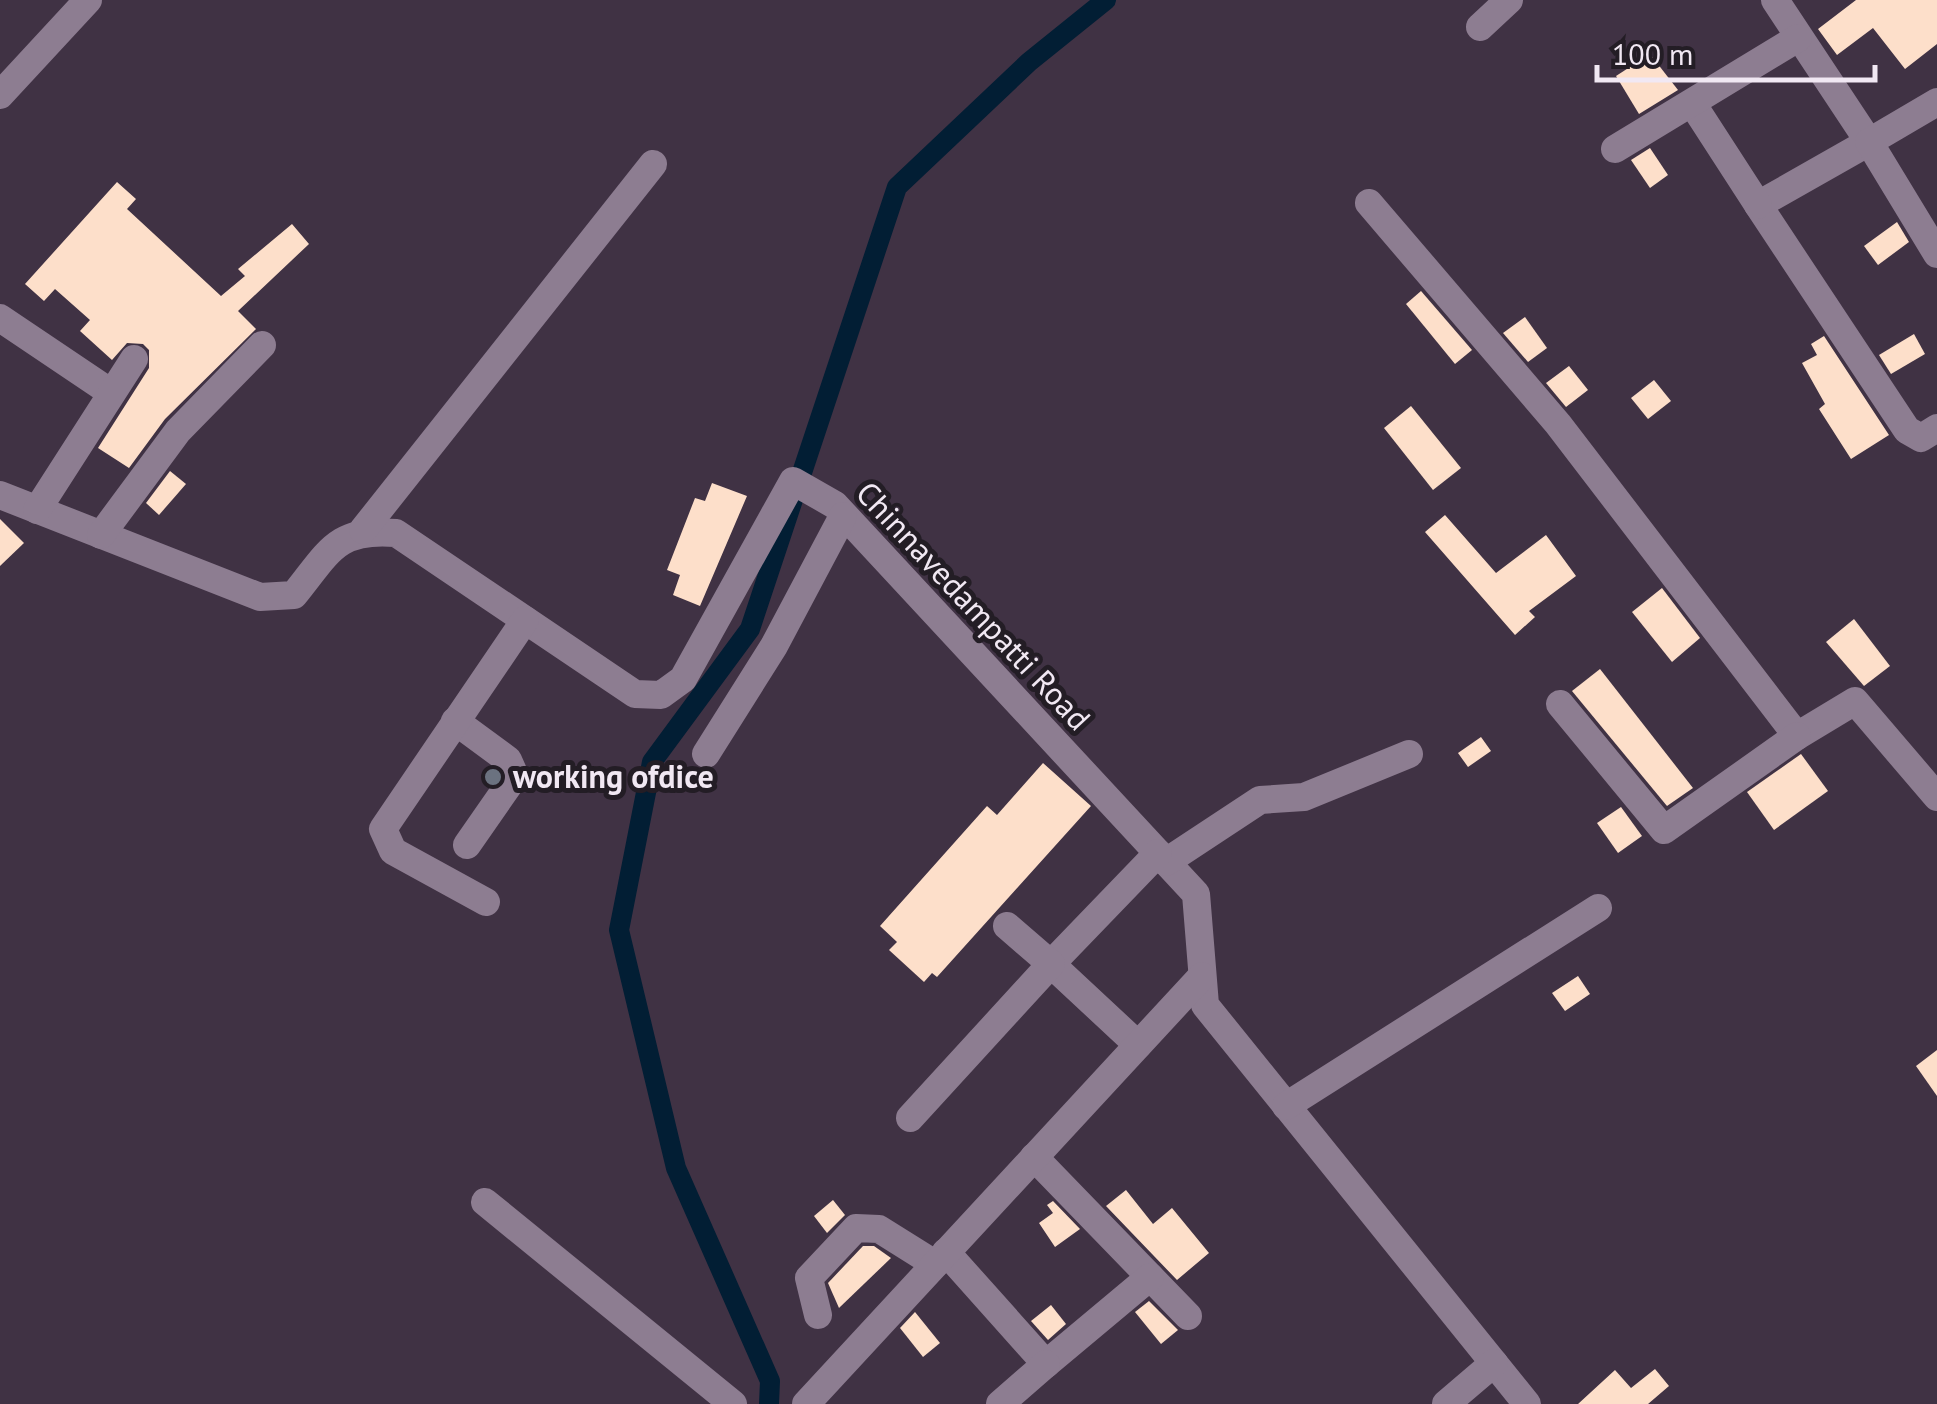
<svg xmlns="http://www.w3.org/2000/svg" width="1937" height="1404" font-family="'PT Sans',sans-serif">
<rect width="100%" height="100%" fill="#403244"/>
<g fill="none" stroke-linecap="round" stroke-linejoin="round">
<!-- canal -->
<polyline stroke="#021e34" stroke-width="20" points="769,1404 770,1381 676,1168 619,930 652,762 750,629 897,187 1029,62 1106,0"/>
</g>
<!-- building -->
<g fill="#fddfca">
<polygon points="1856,0 1937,0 1937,44 1905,69 1873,28 1837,55 1818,29"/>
<polygon points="1650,54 1678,90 1639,114 1616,76"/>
<polygon points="1650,148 1668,175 1650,188 1631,160"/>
<polygon points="117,182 136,199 127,209 221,296 245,276 238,269 292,224 309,244 238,311 256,329 165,419 129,468 98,448 149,368 149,350 143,344 127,343 112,360 80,331 90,320 55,289 44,301 25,284"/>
<polygon points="1897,222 1909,242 1878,265 1864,246"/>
<polygon points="1421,291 1472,350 1455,364 1406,304"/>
<polygon points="1525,317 1547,348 1528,362 1503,333"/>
<polygon points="1914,334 1925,354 1891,374 1879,355"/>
<polygon points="1824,336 1889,435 1851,459 1819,409 1825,404 1802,363 1817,355 1811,344"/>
<polygon points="1569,366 1588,390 1566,407 1546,383"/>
<polygon points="1654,380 1671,401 1648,419 1631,398"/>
<polygon points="1411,406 1461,468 1433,490 1384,428"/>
<polygon points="170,471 186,484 159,515 146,503"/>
<polygon points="712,483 747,496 700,606 673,595 680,575 667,570 695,498 705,501"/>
<polygon points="1445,515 1496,573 1546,535 1576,576 1529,611 1535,617 1515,635 1425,532"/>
<polygon points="0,519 24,543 0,566"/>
<polygon points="1662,588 1700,638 1672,662 1632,612"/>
<polygon points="1854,619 1890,666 1864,686 1826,642"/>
<polygon points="1600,669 1693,788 1667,806 1572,691"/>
<polygon points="1481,737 1491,751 1468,767 1458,753"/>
<polygon points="1801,754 1828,791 1774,830 1747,792"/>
<polygon points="1043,763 1091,806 937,977 932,973 924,982 889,950 897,942 880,926 987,806 997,815"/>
<polygon points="1621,807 1642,836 1618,853 1597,823"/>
<polygon points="1578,976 1590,994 1565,1011 1552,993"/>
<polygon points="1937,1050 1937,1096 1916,1066"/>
<polygon points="1126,1190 1153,1224 1172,1208 1209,1253 1177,1280 1106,1206"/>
<polygon points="833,1200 845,1215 827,1233 814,1216"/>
<polygon points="1053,1201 1080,1229 1055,1247 1039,1223 1053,1213 1047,1205"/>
<polygon points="863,1246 874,1246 891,1258 839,1308 828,1283"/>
<polygon points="1149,1301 1178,1330 1161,1344 1135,1312"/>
<polygon points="1051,1305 1066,1324 1048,1340 1031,1321"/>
<polygon points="915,1312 940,1343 923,1357 900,1328"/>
<polygon points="1655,1369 1669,1386 1648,1404 1578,1404 1615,1370 1631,1388"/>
</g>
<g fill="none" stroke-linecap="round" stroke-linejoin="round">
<!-- minor -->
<g stroke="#8d7d91" stroke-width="28">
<polyline points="1775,0 1869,142 1758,205 1907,430 1921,438 1937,428"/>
<polyline points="1480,27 1509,0"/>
<polyline points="0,95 88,0"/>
<polyline points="1937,102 1869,142 1937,254"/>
<polyline points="1692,103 1758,205"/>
<polyline points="1615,149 1798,38"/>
<polyline points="1369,203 1558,424 1797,736 1855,701 1937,797"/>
<polyline points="0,318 110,392"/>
<path d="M0 495 260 597 294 595C329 552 336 528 396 533L635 694 661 695 683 679 793 481 835 505 1196 894 1205 1005 1527 1404"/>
<polyline points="37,510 134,359"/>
<polyline points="363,530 653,164"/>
<polyline points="101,535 178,431 262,345"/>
<polyline points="1560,704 1664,830 1797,736"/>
<polyline points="455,721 508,760 515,776 467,845"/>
<polyline points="706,754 774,646 843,516"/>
<polyline points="1166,862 1260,800 1304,797 1409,754"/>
<polyline points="486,902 393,851 383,829 525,620"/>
<polyline points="1138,1045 1051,964 1158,853"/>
<polyline points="1286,1106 1598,908"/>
<polyline points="910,1118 1051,964 1007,926"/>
<polyline points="1034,1157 1188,1316"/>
<polyline points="485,1202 733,1404"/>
<polyline points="946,1252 1046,1364 1150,1277"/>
<polyline points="818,1315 809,1278 856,1228 879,1229 935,1264"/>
<polyline points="806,1404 1202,976"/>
<polyline points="1000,1404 1046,1364"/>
<polyline points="1446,1404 1494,1363"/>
</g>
</g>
<!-- markers -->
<circle fill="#6b7280" stroke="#231d25" stroke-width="4" cx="493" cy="777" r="10"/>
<g text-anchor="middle" stroke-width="10" stroke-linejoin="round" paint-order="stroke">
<!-- street labels -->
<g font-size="32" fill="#f1e8f3" stroke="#231d25">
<text transform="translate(973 606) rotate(47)" y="11">Chinnavedampatti Road</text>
</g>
<!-- poi labels -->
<g font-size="32" font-weight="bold" fill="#f1e8f3" stroke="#231d25" text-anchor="start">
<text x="513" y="788">working ofdice</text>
</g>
</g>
<!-- scale -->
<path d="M1597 65v15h278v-15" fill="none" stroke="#f1e8f3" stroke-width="5"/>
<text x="1612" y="65" font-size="30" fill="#f1e8f3" stroke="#231d25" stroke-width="8" paint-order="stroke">100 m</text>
</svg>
